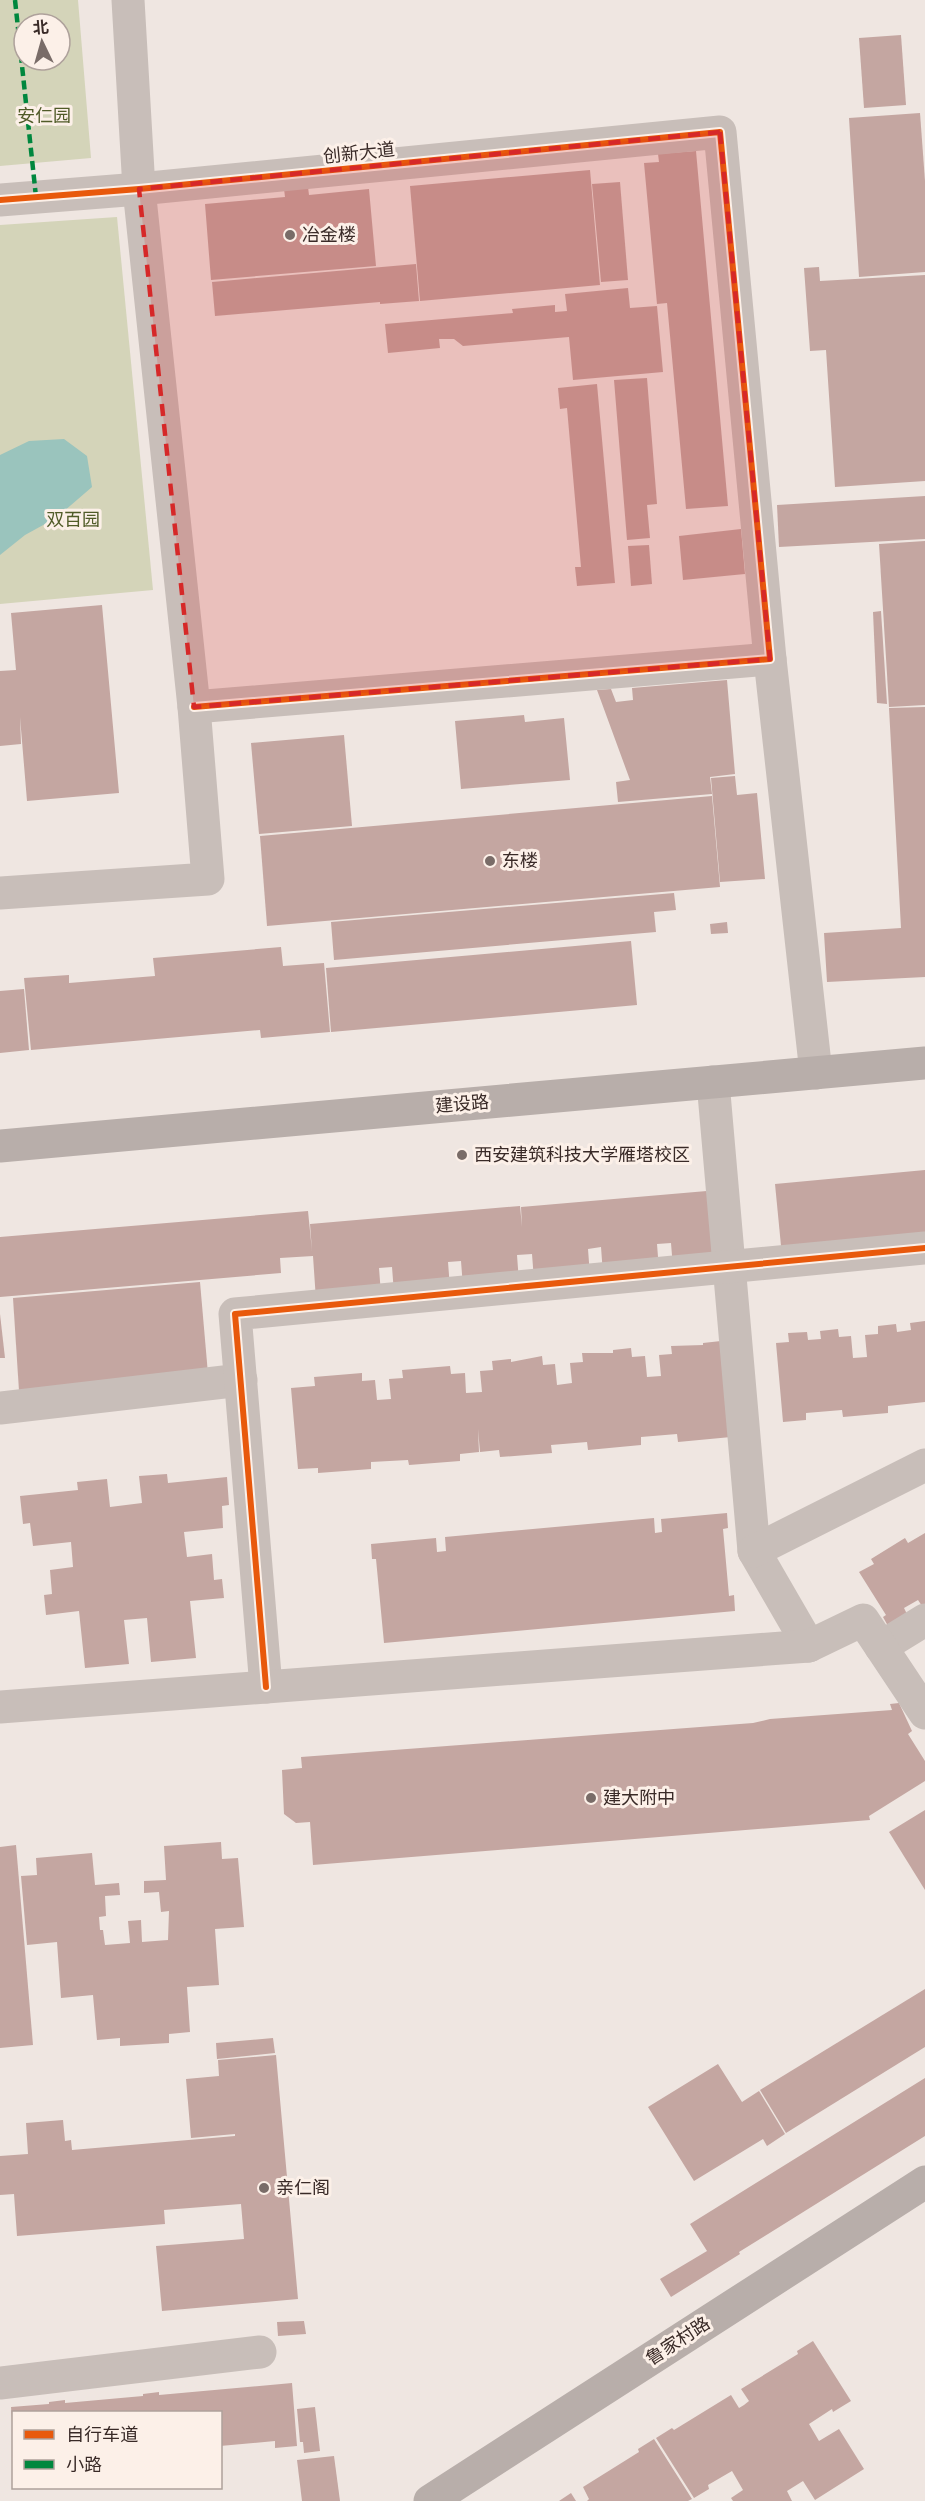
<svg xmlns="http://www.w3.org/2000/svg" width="925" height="2501" font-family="Poppins,'Noto Sans SC',sans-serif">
<rect width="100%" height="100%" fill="#efe6e1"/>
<!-- green -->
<g fill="#d4d4b9" fill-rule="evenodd">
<path d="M0 0H78L91 158 0 166ZM24 24H60V60H24Z"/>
<polygon points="117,217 153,590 0,604 0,225"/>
</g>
<!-- water -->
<polygon fill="#9ac4bd" points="64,439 87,456 92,487 56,518 25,535 0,555 0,455 29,441"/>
<!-- building -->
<g fill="#c4a6a1">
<polygon points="901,35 906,105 864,108 859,38"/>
<polygon points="920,113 925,181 925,272 859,277 849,118"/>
<polygon points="696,151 728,506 686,509 667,303 657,304 644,163 659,162 658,154"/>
<polygon points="590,170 600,285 420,301 410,186"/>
<polygon points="620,182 628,280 601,282 592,184"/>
<polygon points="308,187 309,195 369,189 376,266 211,280 205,204 285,197 284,189"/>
<polygon points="416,264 419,301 380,304 380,302 215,316 212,282"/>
<polygon points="819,267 820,281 925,275 925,481 835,487 826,350 810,351 804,268"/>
<polygon points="628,288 630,308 657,306 663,372 573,380 569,337 463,346 454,339 439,339 440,348 388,353 385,324 513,313 512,309 555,305 555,312 567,311 565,294"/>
<polygon points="647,378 657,504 647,505 650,538 627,540 614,380"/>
<polygon points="597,384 615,583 577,586 575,567 581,567 567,408 560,409 558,388"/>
<polygon points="925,496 925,539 779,547 777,505"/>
<polygon points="741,529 745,574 683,580 679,536"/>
<polygon points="925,541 925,705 889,707 879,544"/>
<polygon points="649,545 652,584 631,586 628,546"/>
<polygon points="102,605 119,793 27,801 20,717 21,744 0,746 0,671 16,670 11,613"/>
<polygon points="881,611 887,704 877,703 873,612"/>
<polygon points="727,680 735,774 710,777 712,794 618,802 616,782 630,780 597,690 611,689 616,702 633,700 632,688"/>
<polygon points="925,707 925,977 827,982 824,933 901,928 889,708"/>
<polygon points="524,715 525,722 564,718 570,780 461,789 455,721"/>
<polygon points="344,735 352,826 259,834 251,743"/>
<polygon points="735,776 737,795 757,793 765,879 720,882 711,778"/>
<polygon points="712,796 720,887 267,926 260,836"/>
<polygon points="674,893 676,910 654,912 656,932 334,960 331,922"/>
<polygon points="727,922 728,933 711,934 710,924"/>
<polygon points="631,941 637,1005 331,1032 326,968"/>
<polygon points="281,947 283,966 324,963 330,1032 261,1038 260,1030 31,1050 24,978 69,975 69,983 155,976 153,958"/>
<polygon points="24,989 29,1050 0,1053 0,991"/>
<polygon points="925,1170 925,1243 782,1256 775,1184"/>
<polygon points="730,1189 737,1263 673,1268 671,1243 657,1244 659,1270 603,1274 601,1247 588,1249 590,1276 534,1280 532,1254 517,1255 519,1282 463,1287 461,1261 448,1262 450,1288 394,1293 392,1267 379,1268 381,1294 316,1300 313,1256 280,1258 281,1273 0,1297 0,1237 308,1211 312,1251 310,1224 520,1206 522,1227 521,1207"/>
<polygon points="200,1282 208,1374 19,1391 13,1298"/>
<polygon points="0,1314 5,1358 0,1358"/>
<polygon points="925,1321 925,1402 888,1406 888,1413 843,1417 842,1410 806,1413 806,1420 783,1422 776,1343 789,1342 788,1333 807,1332 808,1340 821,1339 820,1331 838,1329 839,1337 851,1336 853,1358 867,1357 865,1335 878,1334 878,1326 896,1324 897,1332 911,1330 910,1323"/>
<polygon points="721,1341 731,1437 678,1442 677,1434 641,1437 641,1445 588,1450 587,1442 551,1445 552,1453 500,1457 499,1450 480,1452 478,1429 479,1452 460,1454 460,1461 409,1465 408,1460 371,1462 371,1469 318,1473 318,1468 298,1469 291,1388 315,1386 314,1377 362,1373 362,1381 375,1380 377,1400 391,1399 389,1379 403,1378 402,1370 450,1366 451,1374 465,1373 466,1393 482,1392 480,1371 493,1370 492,1361 511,1359 511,1362 542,1356 543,1365 555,1364 557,1385 572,1383 570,1363 583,1362 582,1353 613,1353 613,1350 631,1348 632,1357 645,1356 647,1377 661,1376 659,1355 672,1354 671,1346 703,1345 703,1343"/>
<polygon points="167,1474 168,1483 227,1477 229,1505 222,1506 223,1528 184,1532 187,1557 212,1554 214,1580 222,1579 224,1598 190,1601 196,1658 151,1662 147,1618 124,1620 129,1664 85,1668 79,1611 46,1615 44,1595 52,1594 50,1570 73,1567 71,1542 33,1546 30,1523 23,1524 20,1496 78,1490 77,1482 107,1479 110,1507 142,1503 139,1476"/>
<polygon points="727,1513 728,1528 723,1529 729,1596 734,1595 735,1611 384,1643 376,1559 372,1559 371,1544 436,1538 437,1552 446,1551 445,1537 654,1518 655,1533 662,1532 661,1519"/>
<polygon points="925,1533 925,1604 922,1606 918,1600 904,1608 907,1614 888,1626 883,1617 886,1615 859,1572 874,1564 871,1559 905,1538 908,1543"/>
<polygon points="899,1703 912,1731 908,1734 925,1761 925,1781 869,1816 870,1820 313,1865 310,1822 296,1823 284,1814 282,1770 302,1768 301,1757 753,1723 770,1719 892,1710 890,1704"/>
<polygon points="925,1810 925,1890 889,1832"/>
<polygon points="221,1842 222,1859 238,1858 244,1927 215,1929 219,1985 187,1987 190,2032 169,2034 169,2043 120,2046 120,2038 97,2040 93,1995 61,1998 57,1942 27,1945 21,1876 37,1875 36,1858 92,1853 95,1885 119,1883 120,1895 105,1896 106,1916 99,1917 100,1930 103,1930 105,1945 130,1943 128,1921 141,1920 142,1942 168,1940 169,1911 161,1912 159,1892 144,1893 144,1881 166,1880 164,1846"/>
<polygon points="16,1845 33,2045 0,2048 0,1847"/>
<polygon points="925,1989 925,2047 786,2133 760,2090"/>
<polygon points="273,2038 275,2053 217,2059 216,2043"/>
<polygon points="276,2055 298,2299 162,2311 156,2246 244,2239 241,2204 164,2210 165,2224 17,2236 14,2194 0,2195 0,2156 28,2154 26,2123 63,2120 65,2141 71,2140 72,2150 235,2136 235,2134 191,2138 186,2079 219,2076 218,2060"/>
<polygon points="718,2064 742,2102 759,2091 785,2134 767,2146 763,2139 694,2181 648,2107"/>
<polygon points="925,2078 925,2136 739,2252 740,2254 671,2297 660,2279 707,2251 690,2224"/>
<polygon points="304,2321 306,2334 278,2336 277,2322"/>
<polygon points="813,2341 851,2401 833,2412 832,2409 809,2424 819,2441 839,2429 864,2469 815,2500 803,2481 787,2491 792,2501 733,2501 731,2498 743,2490 732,2471 708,2485 709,2489 694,2498 656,2438 672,2428 674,2430 731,2395 739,2408 744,2405 749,2401 741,2389 798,2354 797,2351"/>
<polygon points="292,2383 297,2446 275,2448 275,2441 220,2446 220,2412 14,2412 12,2421 11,2407 49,2404 49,2402 65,2400 65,2403 143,2396 143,2394 159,2392 159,2395"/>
<polygon points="315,2407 320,2451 304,2453 303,2442 300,2442 297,2409"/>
<polygon points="654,2439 692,2499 688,2501 587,2501 589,2499 583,2487 639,2452 638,2449"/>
<polygon points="334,2456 340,2501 302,2501 297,2460"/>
<polygon points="571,2493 576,2501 559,2501"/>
</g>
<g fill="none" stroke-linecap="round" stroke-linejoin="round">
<!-- street -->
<g stroke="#c8beb9" stroke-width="33">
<polyline points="0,200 139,189 720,132 770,659 194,707"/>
<polyline points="770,659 816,1073"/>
<polyline points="0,893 208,879 194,707 139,189 128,0"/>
<polyline points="713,1082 754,1551 809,1646"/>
<polyline points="0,1408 241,1380"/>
<polyline points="754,1551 925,1465"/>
<polyline points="881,1647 925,1620"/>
<polyline points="266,1687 235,1314 925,1248"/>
<polyline points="0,1707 809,1646 863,1620 925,1713"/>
<polyline points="0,2383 260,2352"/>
</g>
<!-- secondary -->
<g stroke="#b8aeaa" stroke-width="33">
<polyline points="0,1146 925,1063"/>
<polyline points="430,2501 925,2182"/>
</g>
<!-- quiet -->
<polyline stroke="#00873e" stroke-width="4.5" stroke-dasharray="9 4.5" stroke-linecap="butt" points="15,0 36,197"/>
<defs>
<g id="cycleway">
<polyline points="0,200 139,189 720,132 770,659 194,707"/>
<polyline points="266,1687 235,1314 925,1248"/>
</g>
</defs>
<!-- cycleway casing -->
<use href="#cycleway" stroke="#fcf0e8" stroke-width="10"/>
<!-- cycleway -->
<use href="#cycleway" stroke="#e8590c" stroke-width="6"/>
</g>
<!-- marked area -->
<path fill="#d62828" fill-opacity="0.2" stroke="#d62828" stroke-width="4.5" stroke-dasharray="12 8" stroke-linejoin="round" d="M720 132 770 659 194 707 139 189Z"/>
<!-- markers -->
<g fill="#796c68" stroke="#fcf0e8" stroke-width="2">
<circle cx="290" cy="235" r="6"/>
<circle cx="490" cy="861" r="6"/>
<circle cx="462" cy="1155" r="6"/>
<circle cx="591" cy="1798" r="6"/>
<circle cx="264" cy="2188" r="6"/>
</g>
<g text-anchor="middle" stroke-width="6" stroke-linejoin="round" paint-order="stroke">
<!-- park labels -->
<g font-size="18" fill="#505b28" stroke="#fcf0e8">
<text x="44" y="122">安仁园</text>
<text x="73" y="526">双百园</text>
</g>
<!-- street labels -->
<g font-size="18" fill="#392a27" stroke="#fcf0e8">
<text transform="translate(359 153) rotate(-6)" y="6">创新大道</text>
<text transform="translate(462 1104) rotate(-5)" y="6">建设路</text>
<text transform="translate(678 2341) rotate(-33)" y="6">鲁家村路</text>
</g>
<!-- poi labels -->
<g font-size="18" fill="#392a27" stroke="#fcf0e8" text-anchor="start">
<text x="302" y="241">冶金楼</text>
<text x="502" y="867">东楼</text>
<text x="474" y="1161">西安建筑科技大学雁塔校区</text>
<text x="603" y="1804">建大附中</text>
<text x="276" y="2194">亲仁阁</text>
</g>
</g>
<!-- legend -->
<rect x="12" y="2411" width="210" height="78" fill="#fcf0e8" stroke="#aea19b" stroke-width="1.5"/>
<rect x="24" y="2430" width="30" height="9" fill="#e8590c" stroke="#aea19b" stroke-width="1.5"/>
<text x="66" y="2441" font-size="18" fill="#392a27">自行车道</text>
<rect x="24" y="2460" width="30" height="9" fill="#00873e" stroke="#aea19b" stroke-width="1.5"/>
<text x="66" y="2471" font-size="18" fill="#392a27">小路</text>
<!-- north arrow -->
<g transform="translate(42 42) rotate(355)"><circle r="28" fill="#fcf0e8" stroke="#aea19b" stroke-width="1.5"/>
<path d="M0-4.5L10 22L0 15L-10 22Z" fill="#796c68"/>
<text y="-9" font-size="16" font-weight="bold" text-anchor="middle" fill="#392a27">北</text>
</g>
</svg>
